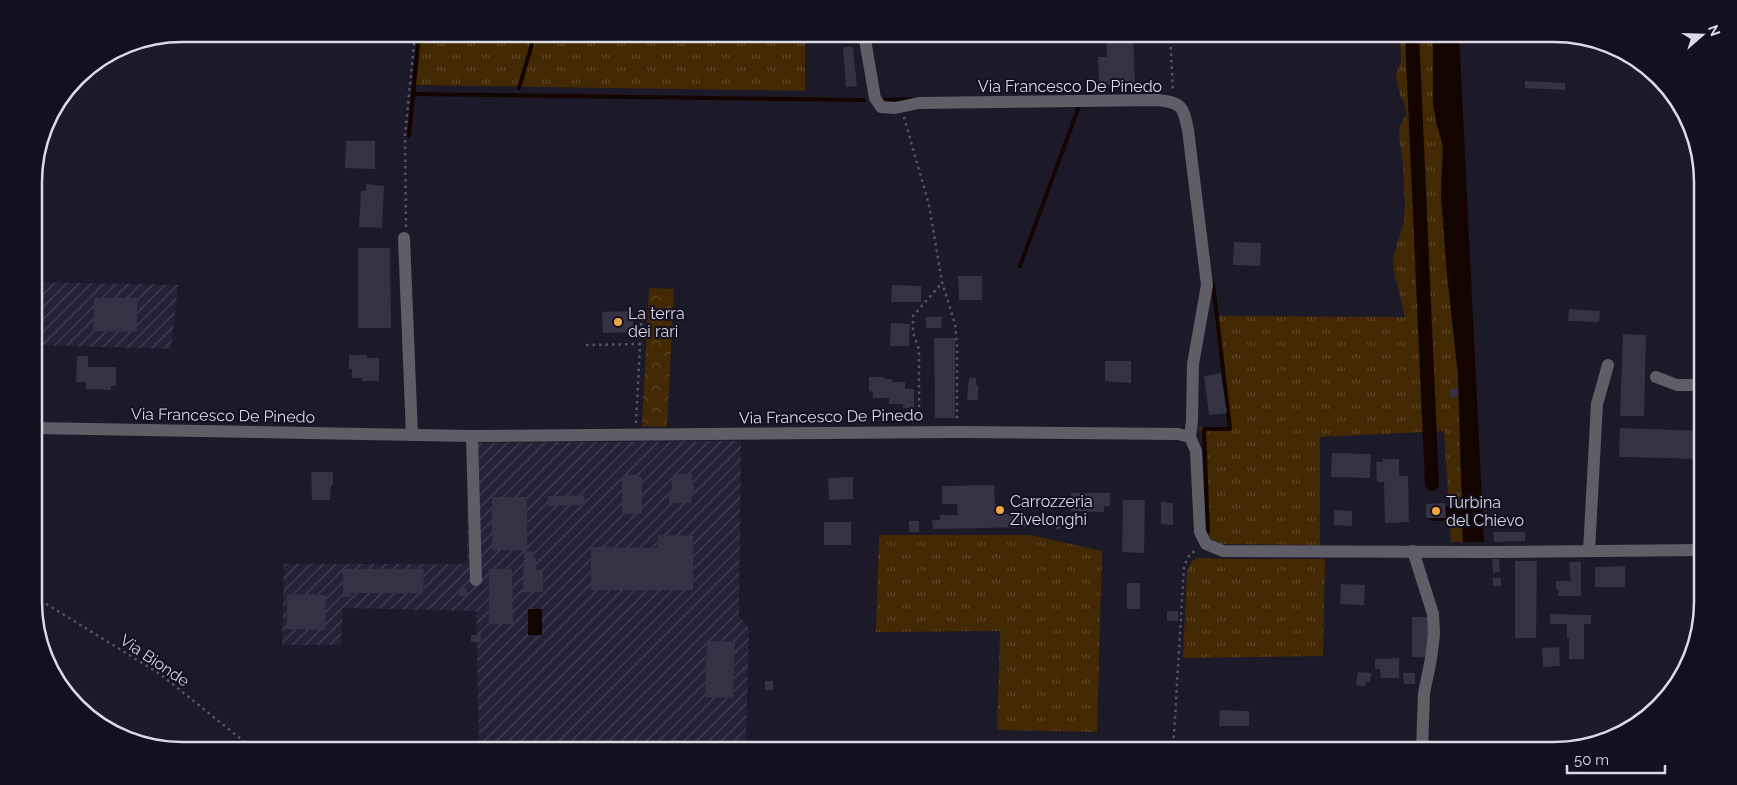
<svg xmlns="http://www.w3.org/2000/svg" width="1737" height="785" font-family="Raleway,sans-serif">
<defs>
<pattern id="industrial-furrows" width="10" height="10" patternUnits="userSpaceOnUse" patternTransform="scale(1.25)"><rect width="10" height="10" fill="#252136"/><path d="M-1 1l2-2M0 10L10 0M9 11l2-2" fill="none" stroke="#444153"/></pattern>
<pattern id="grass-tufts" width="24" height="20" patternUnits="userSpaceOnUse" patternTransform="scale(1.25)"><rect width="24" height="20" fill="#432804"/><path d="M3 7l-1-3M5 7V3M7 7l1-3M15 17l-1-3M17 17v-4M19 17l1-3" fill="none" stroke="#5e4728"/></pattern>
<pattern id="park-crowns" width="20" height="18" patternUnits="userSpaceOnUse" patternTransform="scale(1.25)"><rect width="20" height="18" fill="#432804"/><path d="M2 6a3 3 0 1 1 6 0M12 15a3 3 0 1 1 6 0" fill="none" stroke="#5e4728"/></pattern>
</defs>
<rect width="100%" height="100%" fill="#1c1929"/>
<!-- industrial -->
<g fill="url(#industrial-furrows)">
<polygon points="34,282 178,285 171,349 34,345"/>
<polygon points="741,441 739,616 749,628 746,741 686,743 683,751 479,751 476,611 343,608 341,645 282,645 284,564 467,564 468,443"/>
</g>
<!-- grass -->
<g fill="url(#grass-tufts)">
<polygon points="418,34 805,34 805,91 413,85"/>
<polygon points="1400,34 1433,34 1436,121 1443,146 1441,194 1447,274 1458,374 1463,542 1451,542 1444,431 1320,437 1320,545 1222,544 1211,539 1208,532 1203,435 1198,427 1230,428 1214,316 1405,317 1395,276 1393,258 1404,222 1405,203 1403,164 1399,136 1400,126 1407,113 1404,103 1400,96 1396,75 1401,61"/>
<polygon points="879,535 1030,535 1102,551 1097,732 997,730 1000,631 876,632"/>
<polygon points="1198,558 1228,559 1325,559 1323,656 1183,658 1187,571 1192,561"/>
</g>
<!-- park -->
<polygon fill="url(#park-crowns)" points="649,288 674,289 667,427 642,426"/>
<!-- water -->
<g fill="#130400">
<polygon points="1433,34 1459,34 1484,542 1463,542 1458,374 1447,274 1441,194 1443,146 1436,121 1433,104"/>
<rect x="528" y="609" width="14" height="26"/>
</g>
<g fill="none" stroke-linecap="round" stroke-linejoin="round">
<!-- stream -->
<g stroke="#130400" stroke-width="4">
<polyline points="519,88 535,34"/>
<polyline points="413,94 864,100"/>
<polyline points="881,100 910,99"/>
<polyline points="409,136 419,34"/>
<polyline points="1020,266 1078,109"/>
<polyline points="1208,532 1204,429 1230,429 1213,284"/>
</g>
<!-- canal -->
<g stroke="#130400" stroke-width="14">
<polyline points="1412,34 1432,484"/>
<polyline points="1434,514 1473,512 1472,504"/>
</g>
</g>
<!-- building -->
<g fill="#353243">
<polygon points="1106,34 1133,34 1135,84 1108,85 1108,82 1099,82 1098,57 1107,57"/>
<polygon points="843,47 853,47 857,86 846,87"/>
<polygon points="1525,81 1565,83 1565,90 1525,88"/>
<polygon points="346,141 375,141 375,169 345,168"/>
<polygon points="366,184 384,186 382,228 359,227 361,191 366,191"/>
<polygon points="1234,242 1261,243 1260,266 1233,265"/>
<polygon points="358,248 390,248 391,328 358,328"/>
<polygon points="958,276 982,276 982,300 959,300"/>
<polygon points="892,285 921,286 921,302 891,302"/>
<polygon points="94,298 137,298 137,332 93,331"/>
<polygon points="1569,309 1600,311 1599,322 1568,321"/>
<polygon points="633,311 633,332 603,333 602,312"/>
<polygon points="926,317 942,317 941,328 926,328"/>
<polygon points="891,323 910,324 909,346 890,346"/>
<polygon points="1697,330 1702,330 1703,377 1698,377"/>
<polygon points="1623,334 1646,335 1644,416 1620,416"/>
<polygon points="934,338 955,338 955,418 935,418"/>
<polygon points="349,355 367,355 367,358 379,358 379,381 362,381 362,378 352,378 352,369 349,369"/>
<polygon points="77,356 88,356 88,367 116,367 116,386 111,386 111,390 86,389 86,382 76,382"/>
<polygon points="1105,361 1131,361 1131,383 1105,381"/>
<polygon points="1221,373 1227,413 1209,415 1204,376"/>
<polygon points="869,377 884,377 884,379 892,379 892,382 905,382 905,389 914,389 914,408 903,408 903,404 889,404 889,398 873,398 873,392 869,391"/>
<polygon points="969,378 976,378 976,385 978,385 978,400 967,400"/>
<rect x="1450" y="389" width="8" height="8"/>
<polygon points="1620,428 1703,431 1703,459 1619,457"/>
<polygon points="1332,453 1371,454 1370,478 1331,477"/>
<polygon points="1383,459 1399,459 1399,476 1408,476 1409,522 1385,523 1384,482 1377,482 1376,462 1383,462"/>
<polygon points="311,472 333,472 333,485 331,485 330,500 312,500"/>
<polygon points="676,474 692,474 692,485 694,485 694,493 692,492 691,503 669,503 669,491 672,491 671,478"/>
<polygon points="625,475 638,475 642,478 642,514 622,514 622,478"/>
<polygon points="853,477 853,499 829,500 828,478"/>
<polygon points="994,485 995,504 997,504 997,514 1026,514 1026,527 933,529 932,520 940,520 940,515 958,515 957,504 942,504 942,486"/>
<polygon points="1071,493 1110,493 1110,506 1104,506 1104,512 1071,511"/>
<polygon points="584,495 585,505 548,506 548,496"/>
<rect x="492" y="497" width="35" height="53"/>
<polygon points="1123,500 1145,500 1144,553 1122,552"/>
<polygon points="1161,502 1173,503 1173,525 1161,524"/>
<polygon points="1445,503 1446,518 1426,518 1426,504"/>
<polygon points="1334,510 1352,511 1352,526 1334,525"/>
<polygon points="1049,520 1061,520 1060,530 1056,529 1056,526 1042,527 1042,522 1049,522"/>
<rect x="909" y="521" width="10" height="11"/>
<rect x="824" y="522" width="27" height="23"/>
<polygon points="1493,532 1525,532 1525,541 1494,542"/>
<polygon points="658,535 693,536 693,590 591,590 591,547 658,548"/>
<polygon points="524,551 534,552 534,558 536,558 536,570 543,570 543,592 523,592"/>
<polygon points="1492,559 1499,559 1500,572 1493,573"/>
<polygon points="1515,561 1537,561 1536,638 1515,638"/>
<polygon points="1569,562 1581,562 1581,596 1558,596 1559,590 1556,589 1556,581 1571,581"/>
<polygon points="1625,566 1625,587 1595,587 1595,567"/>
<polygon points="343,569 424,569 423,593 351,593 351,597 343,597"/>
<polygon points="489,569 512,569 513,624 489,624"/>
<rect x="1493" y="578" width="8" height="8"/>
<rect x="1127" y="583" width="13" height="26"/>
<polygon points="1341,584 1365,585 1364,605 1340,604"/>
<polygon points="459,588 467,588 467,596 459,597"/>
<polygon points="287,594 326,595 325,630 287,629"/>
<rect x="1167" y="611" width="11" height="10"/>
<polygon points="1550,614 1591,615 1591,624 1584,624 1584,659 1569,659 1569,638 1567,638 1567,624 1550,624"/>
<polygon points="1412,617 1430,617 1429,658 1412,657"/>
<rect x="471" y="635" width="10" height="7"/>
<polygon points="707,641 735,642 733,698 705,697"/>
<polygon points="1559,647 1560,666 1543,667 1542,648"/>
<polygon points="1399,658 1399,678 1381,678 1380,669 1375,669 1375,659"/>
<polygon points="1358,672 1371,673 1370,682 1366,682 1365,686 1356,685"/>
<polygon points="1403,673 1415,673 1415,684 1404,684"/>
<rect x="765" y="681" width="8" height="9"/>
<polygon points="1220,710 1249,711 1249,726 1219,726"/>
<polygon points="675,739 684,743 680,751 672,751 673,749 671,748"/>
</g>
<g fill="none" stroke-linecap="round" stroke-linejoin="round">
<!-- path -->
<g stroke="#575563" stroke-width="2.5" stroke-dasharray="2.5 4" stroke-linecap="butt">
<polyline points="1170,34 1173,91"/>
<polyline points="904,117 929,205 942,282 955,324 957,346 957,420"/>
<polyline points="406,227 405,135 415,34"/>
<polyline points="586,345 640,344"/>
<polyline points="919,420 919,349 913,333 913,316 942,283"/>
<polyline points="636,423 642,307"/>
<polyline points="35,597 160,674 256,751"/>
<polyline points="1173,751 1184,566 1190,554 1197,550"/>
</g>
<!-- minor -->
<g stroke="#5f5e66" stroke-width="12">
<path d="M864 34 875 98 881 107 895 108 919 103 1158 100C1182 103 1183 106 1188 130L1207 285 1193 364 1192 420 1190 437"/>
<polyline points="404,238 412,435"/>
<polyline points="1656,377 1677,385 1703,385"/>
<polyline points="35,428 472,436 957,432 1178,434 1190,437 1196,451 1200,532 1206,544 1223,551 1486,552 1703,550"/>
<polyline points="472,436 476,580"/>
<polyline points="1413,551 1433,614 1434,634 1431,659 1424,693 1422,751"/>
<polyline points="1589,551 1597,404 1608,365"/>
</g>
</g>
<!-- markers -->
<g fill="#f2a541" stroke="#13101f" stroke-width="2">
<circle cx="618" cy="322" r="5"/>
<circle cx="1000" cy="510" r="5"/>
<circle cx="1436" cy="511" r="5"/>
</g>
<g text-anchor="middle" stroke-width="4" stroke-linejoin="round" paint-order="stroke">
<!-- street labels -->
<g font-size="16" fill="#dad9e4" stroke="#13101f">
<text x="1070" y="92">Via Francesco De Pinedo</text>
<text transform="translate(223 415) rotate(1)" y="6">Via Francesco De Pinedo</text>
<text transform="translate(831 416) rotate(-1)" y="6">Via Francesco De Pinedo</text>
<text transform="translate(155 660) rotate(34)" y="6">Via Bionde</text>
</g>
<!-- poi labels -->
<g font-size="16" fill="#dad9e4" stroke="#13101f" text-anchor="start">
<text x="628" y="319">La terra<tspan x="628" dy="18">dei rari</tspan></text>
<text x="1010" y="507">Carrozzeria<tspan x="1010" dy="18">Zivelonghi</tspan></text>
<text x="1446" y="508">Turbina<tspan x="1446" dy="18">del Chievo</tspan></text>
</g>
</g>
<!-- crop -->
<path d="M0 0H1737V785H0ZM182 42H1554A140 140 0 0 1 1694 182V602A140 140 0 0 1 1554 742H182A140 140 0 0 1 42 602V182A140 140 0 0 1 182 42Z" fill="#13101f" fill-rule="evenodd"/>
<path fill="none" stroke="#dad9e4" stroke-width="2.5" d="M182 42H1554A140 140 0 0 1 1694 182V602A140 140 0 0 1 1554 742H182A140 140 0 0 1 42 602V182A140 140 0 0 1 182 42Z"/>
<!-- north arrow -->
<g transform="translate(1702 35) rotate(70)" stroke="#13101f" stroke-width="4" paint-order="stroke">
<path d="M0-4L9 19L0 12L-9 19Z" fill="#dad9e4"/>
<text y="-8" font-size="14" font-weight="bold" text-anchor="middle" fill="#dad9e4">N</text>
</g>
<!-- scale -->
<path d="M1567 765v8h98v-8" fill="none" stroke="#dad9e4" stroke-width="2.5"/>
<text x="1574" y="765" font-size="15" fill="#dad9e4" stroke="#13101f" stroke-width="4" paint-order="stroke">50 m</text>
</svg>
